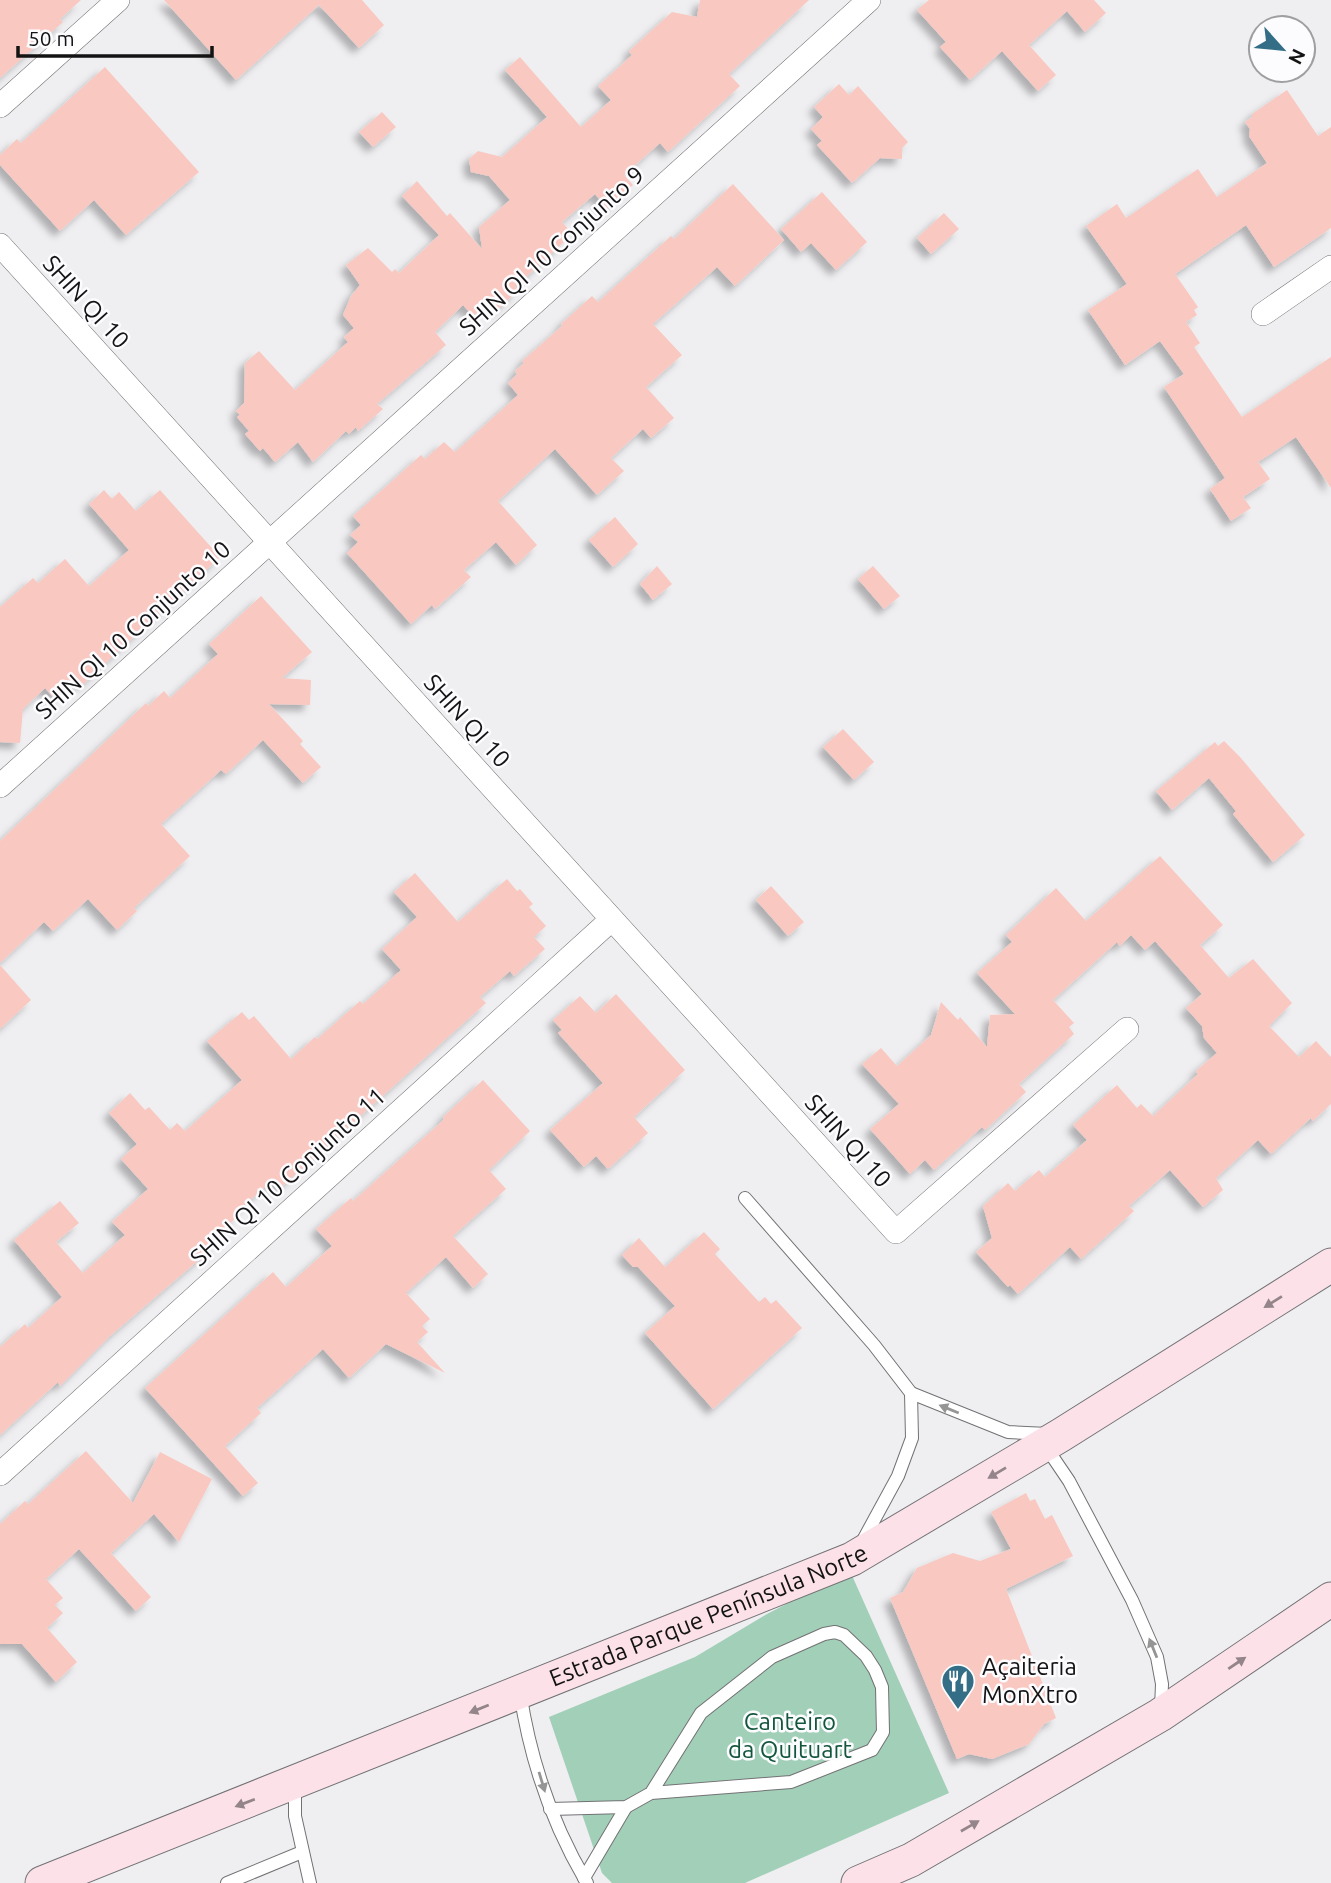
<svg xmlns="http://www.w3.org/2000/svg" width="1331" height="1883" font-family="Ubuntu,sans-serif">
<defs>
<filter id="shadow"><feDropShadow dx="-6" dy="6" stdDeviation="3.5" flood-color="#0004"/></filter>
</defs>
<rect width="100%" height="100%" fill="#efeff2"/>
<!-- green -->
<polygon fill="#a2cfb7" points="850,1571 949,1793 745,1883 612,1883 602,1873 549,1717 695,1657 767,1614"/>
<!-- building -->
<g fill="#f9c8c1" filter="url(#shadow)">
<polygon points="0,0 81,0 60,19 63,22 0,78"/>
<polygon points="164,0 362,0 384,25 359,48 319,5 236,80"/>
<polygon points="700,0 809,0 729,74 740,86 668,152 660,143 624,175 633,185 607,208 595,194 562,222 570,231 562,240 564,242 515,287 518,290 496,311 488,302 473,316 463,305 435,332 446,345 377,404 383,409 358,431 356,427 349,434 346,431 313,462 298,442 275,462 263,448 260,451 245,434 249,431 237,417 240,415 236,411 244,403 245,363 259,351 295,390 348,342 344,337 354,328 343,315 351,296 360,285 346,265 368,248 392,272 395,269 399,273 439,235 402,196 417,181 447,216 450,213 482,249 479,227 510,200 489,176 471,172 469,159 478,151 502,157 547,117 505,70 520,57 581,127 611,100 598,86 632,55 629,51 672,12 697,17"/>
<polygon points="929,0 1094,0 1106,13 1085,32 1067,11 1029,45 1056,75 1038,91 1002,51 970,80 940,47 946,42 917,10"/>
<polygon points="105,67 199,172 126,235 94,200 60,231 0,165 0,155 17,139 21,143"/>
<polygon points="839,84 849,95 858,86 908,142 902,148 902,159 880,158 852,183 817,145 822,141 811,129 823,117 814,107"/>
<polygon points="1287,90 1318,136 1331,127 1331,228 1274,267 1246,225 1175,274 1198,307 1194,310 1197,315 1186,322 1200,343 1194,347 1242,417 1331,357 1331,488 1296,437 1258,462 1270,479 1243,497 1251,508 1231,521 1210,489 1225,478 1164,387 1184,374 1160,341 1125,365 1088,310 1127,284 1086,226 1117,204 1126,218 1198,169 1217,197 1267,163 1249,136 1250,129 1245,122 1252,117 1252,114"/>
<polygon points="382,112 396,127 373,147 359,132"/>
<polygon points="733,184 784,240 735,286 717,267 653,324 682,355 646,387 674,418 651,438 643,429 611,458 624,471 597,495 555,449 498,501 537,545 516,565 496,542 464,570 471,577 435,609 432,605 411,624 347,553 358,542 350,535 361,525 353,516 421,455 425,459 444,442 455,452 518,395 508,383 517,374 515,371 524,363 522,361 562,326 561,324 592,296 598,302 671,236 674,239"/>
<polygon points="822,192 867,242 836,270 811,243 801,252 781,229"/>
<polygon points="944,213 959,229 931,254 917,238"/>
<polygon points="104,490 112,499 119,492 136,511 160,490 220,557 82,685 76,678 54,698 45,688 23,709 20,743 0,742 0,607 33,578 38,583 65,559 89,586 129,550 89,504"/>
<polygon points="615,517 638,544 613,567 589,540"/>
<polygon points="657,566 672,584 653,600 640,584"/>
<polygon points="873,566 900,596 884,609 858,579"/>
<polygon points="261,596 312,652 282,678 311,680 310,705 269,704 303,741 300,744 321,767 303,783 263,740 226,774 221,770 161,824 190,856 134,908 137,911 117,930 88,899 53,931 44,922 0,963 0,841 146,703 148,706 164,691 170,698 218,654 209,644"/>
<polygon points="843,729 874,762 854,780 823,747"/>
<polygon points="1224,741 1241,758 1305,835 1273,862 1233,814 1236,811 1209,778 1172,810 1156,791 1215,742 1218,746"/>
<polygon points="1160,856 1223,925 1200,945 1229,978 1253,959 1292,1003 1269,1026 1299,1057 1316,1041 1331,1057 1331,1104 1313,1121 1311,1118 1271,1154 1258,1140 1216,1178 1223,1190 1203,1207 1170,1170 1129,1206 1134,1211 1081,1259 1070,1247 1018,1294 1010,1285 1008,1287 976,1252 992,1238 983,1206 1008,1183 1015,1191 1039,1170 1045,1177 1087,1140 1073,1125 1117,1085 1137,1108 1141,1104 1153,1116 1198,1074 1196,1072 1198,1069 1217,1053 1204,1038 1202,1026 1186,1008 1202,994 1155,941 1145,950 1131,935 1120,946 1117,942 1053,1000 1074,1023 1069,1027 1074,1034 1019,1084 1026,1092 985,1130 982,1127 934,1170 925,1160 910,1174 870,1129 899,1104 862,1064 881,1048 897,1066 931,1035 941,1002 958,1020 960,1017 987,1047 990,1015 1015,1014 977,973 1012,942 1006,935 1056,888 1086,921"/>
<polygon points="415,873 458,922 507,879 517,891 520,889 533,904 529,907 546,926 534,937 545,949 514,976 510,971 480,997 486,1003 279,1189 272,1181 234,1214 237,1217 210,1241 215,1246 110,1336 60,1386 58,1382 0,1435 0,1347 25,1324 28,1328 62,1297 14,1240 60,1201 79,1223 56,1242 83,1273 125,1235 112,1222 148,1189 121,1159 137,1144 109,1113 130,1093 145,1110 149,1107 170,1130 177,1123 185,1131 242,1080 207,1041 242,1012 249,1020 254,1016 291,1059 315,1037 317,1039 360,1001 363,1004 401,970 382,949 417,917 394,892"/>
<polygon points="771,886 804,922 788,936 756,900"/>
<polygon points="0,965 31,1000 0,1029"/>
<polygon points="616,994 685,1070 634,1117 648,1133 608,1169 596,1156 584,1167 550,1130 603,1083 558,1033 562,1030 553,1020 580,996 596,1013"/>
<polygon points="483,1080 530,1131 489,1170 506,1189 453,1236 488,1274 473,1288 446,1257 406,1293 430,1319 422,1326 428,1332 417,1342 445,1373 386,1344 349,1378 323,1349 257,1408 261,1413 225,1446 258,1483 243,1496 145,1388 273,1272 286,1287 332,1246 316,1229 351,1198 353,1201 439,1124 444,1119 443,1117"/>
<polygon points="704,1232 720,1249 715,1254 759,1302 765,1297 771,1304 776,1300 802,1328 713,1409 645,1333 675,1306 638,1267 633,1267 622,1255 639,1238 665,1267"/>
<polygon points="86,1451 133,1503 160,1452 212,1479 179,1542 154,1514 111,1553 151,1597 136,1611 79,1549 46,1579 63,1598 55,1605 63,1613 47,1628 77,1662 56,1682 22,1644 0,1644 0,1524 25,1501 28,1504"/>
<polygon points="1026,1493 1030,1501 1035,1499 1045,1519 1052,1515 1073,1556 1006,1589 1056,1718 1044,1724 1029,1744 992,1759 969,1754 957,1759 890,1598 903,1592 917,1568 953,1553 980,1561 1011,1549 991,1512"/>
</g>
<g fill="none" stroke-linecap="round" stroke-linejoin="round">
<defs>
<g id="service">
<polyline points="745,1198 874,1345 911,1393"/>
<polyline points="1046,1447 1069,1481 1132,1600 1157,1657 1162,1684 1161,1708"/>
<polyline points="861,1544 898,1476 912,1438 911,1393 1008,1432 1048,1434"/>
<path d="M520 1692C530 1759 552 1824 587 1883"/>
<polyline points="295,1784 295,1816 310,1883"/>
<polyline points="550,1809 626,1807 651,1793 701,1713 772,1657 824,1634 835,1632 844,1635 866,1656 875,1670 882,1687 883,1732 872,1750 791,1782 651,1793"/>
<polyline points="584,1878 626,1807"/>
<polyline points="227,1883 302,1852"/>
</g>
<g id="minor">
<polyline points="0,106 118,0"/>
<polyline points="0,245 896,1232 1127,1029"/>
<polyline points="1263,314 1331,267"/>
<polyline points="0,786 869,0"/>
<polyline points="0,1474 611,920"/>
</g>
<g id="secondary">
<path id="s1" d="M42 1883 852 1559 1061 1435 1331 1265"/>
<polyline points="858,1883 911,1860 1160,1715 1331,1599"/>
</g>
</defs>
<!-- service casing -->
<use href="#service" stroke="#727275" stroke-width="14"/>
<!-- minor casing -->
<use href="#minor" stroke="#727275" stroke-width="24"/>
<!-- secondary casing -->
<use href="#secondary" stroke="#727275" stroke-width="35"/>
<!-- service -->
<use href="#service" stroke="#fff" stroke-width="12"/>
<!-- minor -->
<use href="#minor" stroke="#fff" stroke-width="23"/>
<!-- secondary -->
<use href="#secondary" stroke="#fce2e8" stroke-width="33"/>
</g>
<!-- one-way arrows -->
<defs><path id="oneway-solid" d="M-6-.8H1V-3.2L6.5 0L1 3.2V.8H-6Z" transform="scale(1.75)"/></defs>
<g fill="#938589">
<use href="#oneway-solid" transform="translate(1273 1302) rotate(148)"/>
<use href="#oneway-solid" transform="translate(997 1473) rotate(149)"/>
<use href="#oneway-solid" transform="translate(1237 1663) rotate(-34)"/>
<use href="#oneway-solid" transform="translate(479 1709) rotate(158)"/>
<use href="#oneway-solid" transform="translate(245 1803) rotate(159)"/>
<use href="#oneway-solid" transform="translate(970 1826) rotate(-30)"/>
</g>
<g fill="#959595">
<use href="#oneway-solid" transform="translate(949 1409) rotate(-158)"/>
<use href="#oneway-solid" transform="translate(1153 1648) rotate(-112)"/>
<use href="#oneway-solid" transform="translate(542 1782) rotate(73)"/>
</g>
<!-- icons -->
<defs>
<symbol id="restaurant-pin" viewBox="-11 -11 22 30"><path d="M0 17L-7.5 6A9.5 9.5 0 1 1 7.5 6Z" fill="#336e86" stroke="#fcfcff"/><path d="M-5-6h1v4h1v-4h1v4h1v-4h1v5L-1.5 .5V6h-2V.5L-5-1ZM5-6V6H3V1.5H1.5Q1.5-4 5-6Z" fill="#fff"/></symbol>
</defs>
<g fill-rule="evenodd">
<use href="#restaurant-pin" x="939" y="1662" width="38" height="52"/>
</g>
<g text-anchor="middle" stroke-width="5" stroke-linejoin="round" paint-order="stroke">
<!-- street labels -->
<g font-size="24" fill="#131314" stroke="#fcfcff">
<text transform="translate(552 251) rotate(-42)" y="8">SHIN QI 10 Conjunto 9</text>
<text transform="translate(86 302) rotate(48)" y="8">SHIN QI 10</text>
<text transform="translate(133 630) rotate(-42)" y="8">SHIN QI 10 Conjunto 10</text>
<text transform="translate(467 721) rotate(48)" y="8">SHIN QI 10</text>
<text transform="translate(848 1141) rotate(48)" y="8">SHIN QI 10</text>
<text transform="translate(288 1177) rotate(-42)" y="8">SHIN QI 10 Conjunto 11</text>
<text dy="8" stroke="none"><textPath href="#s1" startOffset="718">Estrada Parque Península Norte</textPath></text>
</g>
<!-- poi labels -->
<g font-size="24" fill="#131314" stroke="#fcfcff" text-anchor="start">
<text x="982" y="1675">Açaiteria<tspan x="982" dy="28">MonXtro</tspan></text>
</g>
<!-- park labels -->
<g font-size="24" fill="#12563b" stroke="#fcfcff">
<text x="790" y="1730">Canteiro<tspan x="790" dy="28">da Quituart</tspan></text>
</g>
</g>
<!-- north arrow -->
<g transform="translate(1282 49) rotate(117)"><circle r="33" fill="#fcfcff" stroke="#9f9fa1" stroke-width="2"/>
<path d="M0-5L12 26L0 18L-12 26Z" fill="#336e86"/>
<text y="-10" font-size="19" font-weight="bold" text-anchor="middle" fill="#131314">N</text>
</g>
<!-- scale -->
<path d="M18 46v10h194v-10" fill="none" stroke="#131314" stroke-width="3.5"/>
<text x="28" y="46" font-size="21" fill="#131314" stroke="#fcfcff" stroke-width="5" paint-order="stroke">50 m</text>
</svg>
